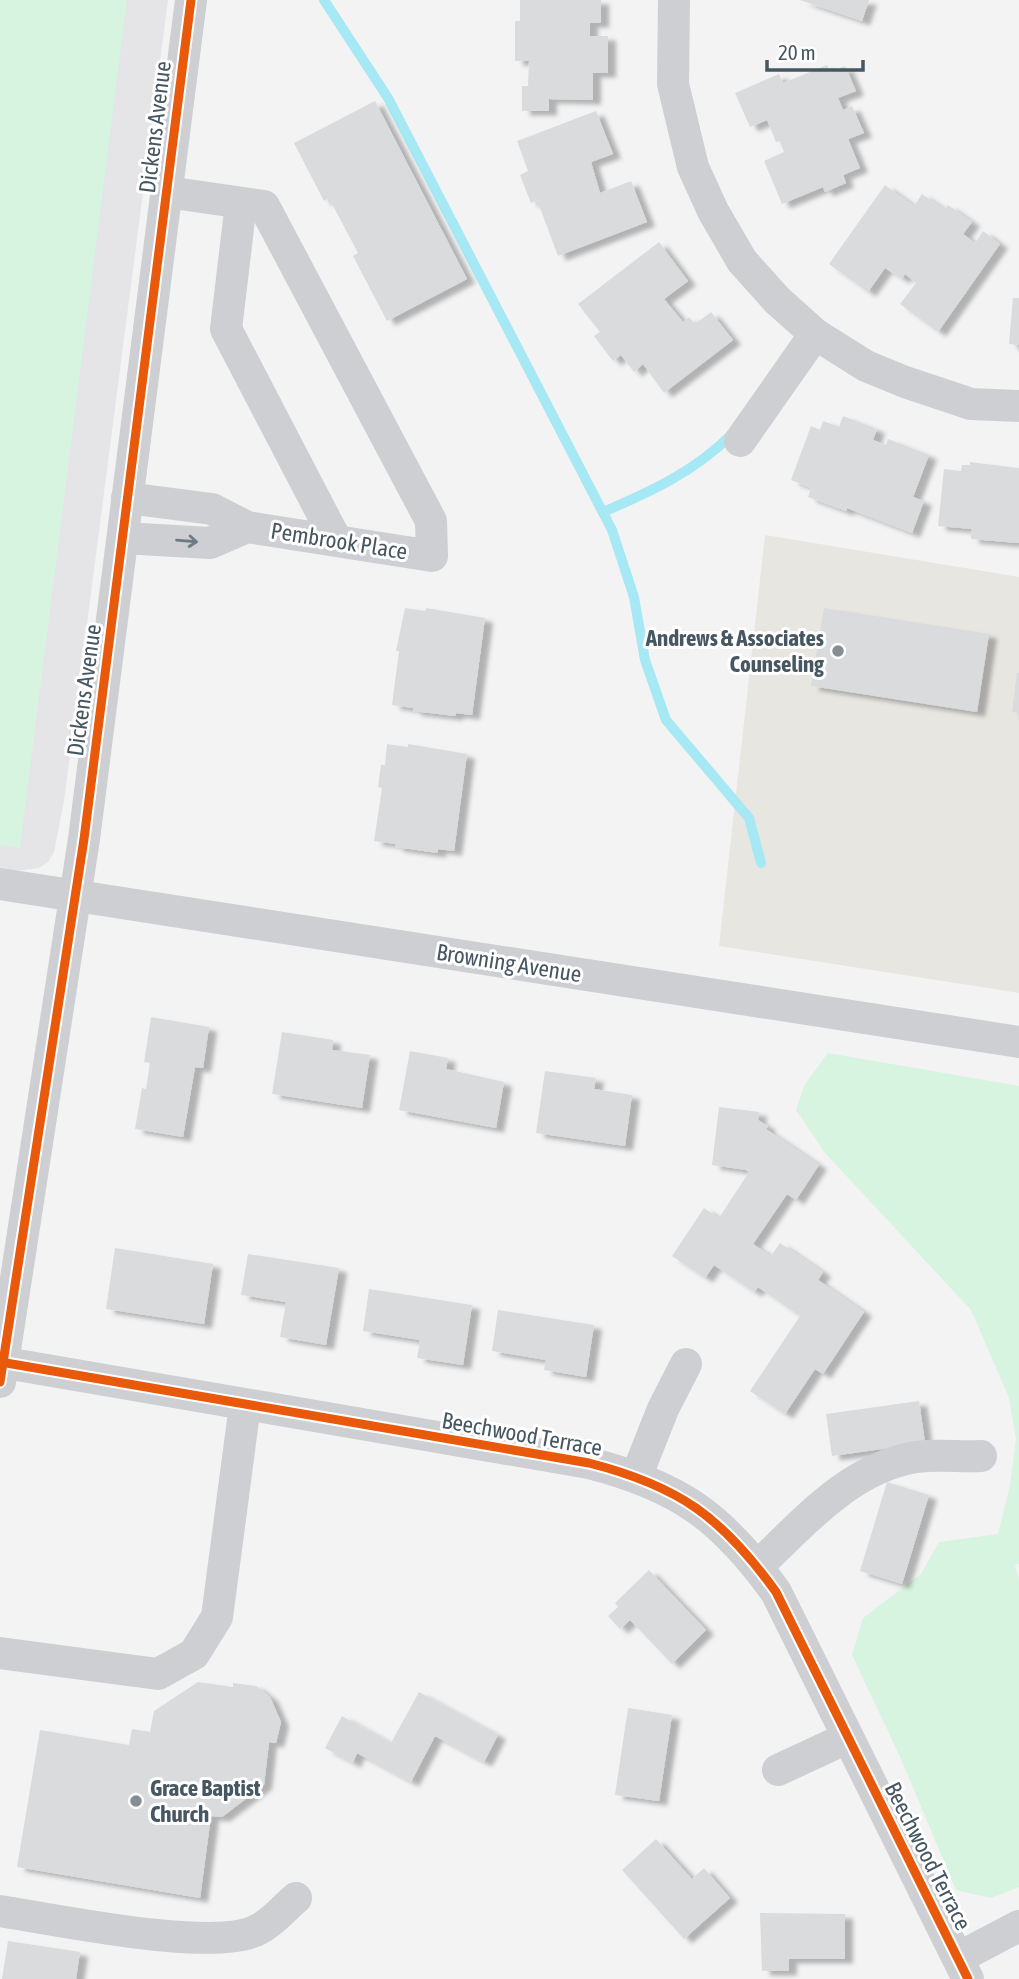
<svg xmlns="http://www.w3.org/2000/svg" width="1019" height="1979" font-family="'Asap Condensed',sans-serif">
<defs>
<filter id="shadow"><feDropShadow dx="8" dy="4.5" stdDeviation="2" flood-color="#0004"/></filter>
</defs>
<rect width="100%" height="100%" fill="#f4f3f3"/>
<!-- commercial -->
<polygon fill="#e8e6e1" points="765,535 1019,577 1019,993 719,946"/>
<!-- education -->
<polygon fill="#e5e4e6" points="0,0 168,0 64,801 54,852 48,862 39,868 16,871 0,868"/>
<!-- green -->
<g fill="#d6f4e0">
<polygon points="0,0 127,0 20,848 0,845"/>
<polygon points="828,1053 1019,1086 1019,1564 1015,1565 1019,1580 1019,1887 991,1898 956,1890 901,1759 852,1655 863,1618 921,1574 939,1542 998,1534 1010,1485 1016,1439 1009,1398 971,1310 825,1153 796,1110 805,1084"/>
</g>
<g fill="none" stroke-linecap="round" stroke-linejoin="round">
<!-- stream -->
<g stroke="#a7e8f5" stroke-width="10">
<polyline points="324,0 388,98 612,530 634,597 645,660 666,720 749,818 761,863"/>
<path d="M603 512C650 492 694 472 731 435"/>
</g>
</g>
<!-- building -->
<g fill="#d9dbdc" filter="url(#shadow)">
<polygon points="520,0 601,0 601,23 590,23 590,36 608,36 608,73 593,73 593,100 549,99 549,111 522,111 522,86 528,86 529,61 515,61 515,21 520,21"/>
<polygon points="800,0 869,0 862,21"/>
<polygon points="827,65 830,72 845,66 856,91 838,98 843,110 852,106 864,133 848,139 860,168 843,175 846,183 825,192 823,187 782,204 764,161 784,152 780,141 776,142 767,120 750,127 735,93 779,74 783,83"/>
<polygon points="375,101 467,279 387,321 353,256 358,253 329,198 324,201 294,143"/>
<polygon points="596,111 613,154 591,162 600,193 631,181 647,222 558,256 537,200 531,203 520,175 528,171 517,141"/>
<polygon points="885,185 914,206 922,194 945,210 948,205 972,222 963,234 975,243 983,231 1000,244 938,332 900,304 916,283 905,274 902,279 885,268 868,292 829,264"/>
<polygon points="659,242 688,281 664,299 683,322 689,317 695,324 711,312 733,340 664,393 643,364 634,372 621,355 613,361 594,336 600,332 578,304"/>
<polygon points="1013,298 1019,298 1019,345 1009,344"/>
<polygon points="843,416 877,429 873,440 886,445 888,439 929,455 913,497 924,501 912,533 847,508 846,511 808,497 811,488 791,480 811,426 820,430 823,421 839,427"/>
<polygon points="970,462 1019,468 1019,543 971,539 972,529 938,526 944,469 961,471 962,465 970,465"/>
<polygon points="405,608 425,611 426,608 485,618 472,715 456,713 455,716 413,711 413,708 392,705 399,651 396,651"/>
<polygon points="824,608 989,634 977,712 811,686"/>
<polygon points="1017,673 1019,673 1019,713 1012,712"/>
<polygon points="387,744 408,747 408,744 467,754 454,851 438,849 438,853 395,847 396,844 374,841 382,788 378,787 381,765 385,765"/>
<polygon points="151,1017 209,1027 203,1068 195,1067 183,1137 135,1129 142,1088 146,1089 150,1063 144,1062"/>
<polygon points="282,1032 333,1040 332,1050 370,1055 362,1108 272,1094"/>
<polygon points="410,1051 448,1058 446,1069 504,1082 496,1128 399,1110"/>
<polygon points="545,1071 596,1078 594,1089 632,1095 625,1146 536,1133"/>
<polygon points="719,1107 759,1112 758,1120 768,1126 766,1129 819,1165 796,1200 787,1194 753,1244 771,1256 780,1243 823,1272 818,1280 864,1312 823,1374 815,1369 785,1414 750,1391 800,1316 758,1287 754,1292 714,1265 705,1278 672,1256 704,1208 719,1218 749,1172 746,1170 712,1165"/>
<polygon points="115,1248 213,1264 204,1324 106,1309"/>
<polygon points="248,1254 339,1268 326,1345 280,1337 286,1302 241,1295"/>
<polygon points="369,1289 472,1305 463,1365 417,1358 420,1340 363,1331"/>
<polygon points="498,1310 594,1325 586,1377 544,1370 546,1360 492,1351"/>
<polygon points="919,1401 925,1443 832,1456 826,1414"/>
<polygon points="887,1482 929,1495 902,1584 860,1571"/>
<polygon points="649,1570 706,1630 672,1664 630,1620 620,1629 608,1616 618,1607 615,1603"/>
<polygon points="198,1682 233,1687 233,1683 256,1686 270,1697 281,1722 276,1743 269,1742 264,1785 222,1817 211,1816 200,1898 17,1867 40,1730 129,1745 132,1729 150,1732 154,1711"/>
<polygon points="419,1692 498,1735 484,1762 435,1736 411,1782 357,1753 353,1763 325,1748 342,1716 391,1743"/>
<polygon points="628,1708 672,1715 659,1801 615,1795"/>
<polygon points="656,1839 692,1879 704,1868 730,1898 684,1939 622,1870"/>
<polygon points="760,1913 845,1914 845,1959 789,1959 789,1971 762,1971"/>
<polygon points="8,1941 80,1952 76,1979 2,1979"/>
</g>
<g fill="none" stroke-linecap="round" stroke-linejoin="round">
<!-- minor -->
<g stroke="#cdcfd2" stroke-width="32">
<polyline points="674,0 673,84 693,167 713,211 742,261 777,300 815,334 866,366 905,382 971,404 1019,406"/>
<polyline points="241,203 226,329 336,540"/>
<polyline points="740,441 815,334"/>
<polyline points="127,498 212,509 247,527 432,556 431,521 264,206 167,192"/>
<polyline points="123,538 210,543 247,527"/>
<polyline points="0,884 1019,1042"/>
<path d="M0 1362 589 1463C679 1486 722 1517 776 1592L968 1979"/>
<polyline points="0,1382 84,839 191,0"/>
<polyline points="636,1477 663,1409 686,1364"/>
<path d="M758 1566C804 1522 850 1468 916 1457 937 1454 960 1457 981 1456"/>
<polyline points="0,1653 158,1674 194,1654 217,1617 245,1405"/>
<polyline points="778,1770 847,1738"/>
<path d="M0 1911C53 1919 218 1954 259 1929 273 1922 284 1908 296 1898"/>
<polyline points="958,1958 1019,1926"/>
</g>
<defs>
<g id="cycleway">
<path d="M0 1362 589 1463C679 1486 722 1517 776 1592L968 1979"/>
<polyline points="0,1382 84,839 191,0"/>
</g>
</defs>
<!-- cycleway casing -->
<use href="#cycleway" stroke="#fff" stroke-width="13"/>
<!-- cycleway -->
<use href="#cycleway" stroke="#e8590c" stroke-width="9"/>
</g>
<!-- one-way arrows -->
<defs><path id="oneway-shaft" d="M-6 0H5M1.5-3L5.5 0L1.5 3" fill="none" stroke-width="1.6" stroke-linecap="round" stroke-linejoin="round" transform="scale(1.75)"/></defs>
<use stroke="#6f7b84" href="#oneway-shaft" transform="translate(187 541) rotate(5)"/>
<!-- markers -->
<g fill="#848e95" stroke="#fff" stroke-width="2.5">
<circle cx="838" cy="651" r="7"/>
<circle cx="136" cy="1801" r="7"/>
</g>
<g text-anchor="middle" stroke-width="6" stroke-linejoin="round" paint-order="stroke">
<!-- street labels -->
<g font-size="23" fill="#475762" stroke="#fff">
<text transform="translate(155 127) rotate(-83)" y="8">Dickens Avenue</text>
<text transform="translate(339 541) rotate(9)" y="8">Pembrook Place</text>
<text transform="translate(84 690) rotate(-82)" y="8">Dickens Avenue</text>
<text transform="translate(509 963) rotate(9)" y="8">Browning Avenue</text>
<text transform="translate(522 1434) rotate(10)" y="8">Beechwood Terrace</text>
<text transform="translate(928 1856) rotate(63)" y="8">Beechwood Terrace</text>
</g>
<!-- poi labels -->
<g font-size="23" font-weight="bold" fill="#475762" stroke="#fff" text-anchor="end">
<text x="824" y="646">Andrews &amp; Associates<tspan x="824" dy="26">Counseling</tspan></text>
<text x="150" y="1796" text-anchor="start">Grace Baptist<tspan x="150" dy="26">Church</tspan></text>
</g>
</g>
<!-- scale -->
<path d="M767 60v10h96v-10" fill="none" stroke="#475762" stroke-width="3.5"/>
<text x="778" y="60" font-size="21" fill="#475762" stroke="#ffffff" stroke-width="5" paint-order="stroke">20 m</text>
</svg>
